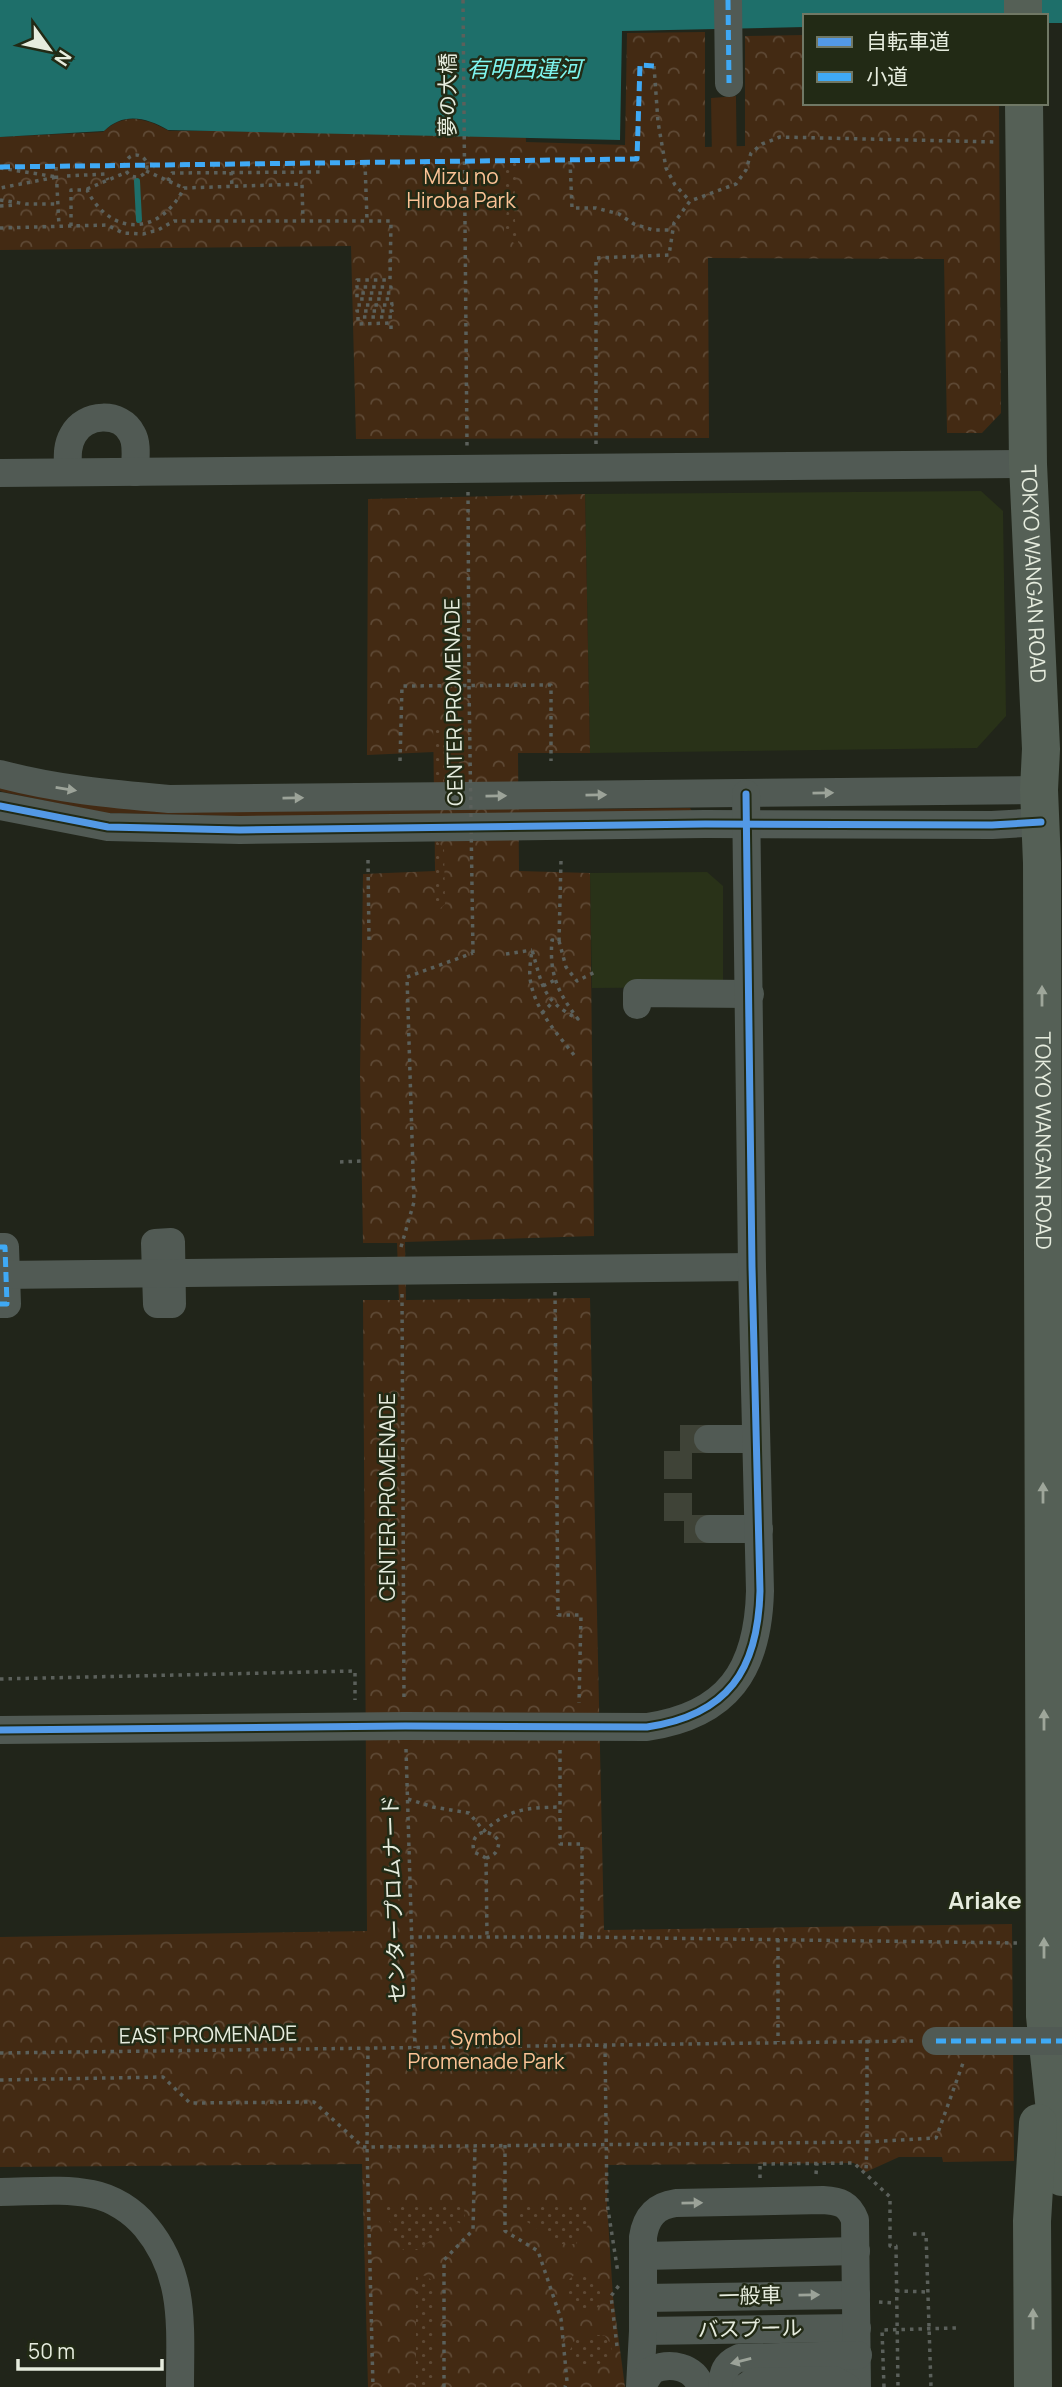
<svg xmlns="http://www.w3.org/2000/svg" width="1062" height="2387" font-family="Manrope,'Noto Sans JP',sans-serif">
<defs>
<pattern id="forest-crowns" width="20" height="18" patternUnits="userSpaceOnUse" patternTransform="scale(1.75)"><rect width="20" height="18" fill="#432a13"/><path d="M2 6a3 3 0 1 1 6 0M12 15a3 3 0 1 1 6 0" fill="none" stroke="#5e4935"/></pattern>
<pattern id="garden-dots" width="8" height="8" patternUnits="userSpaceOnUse" patternTransform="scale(1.75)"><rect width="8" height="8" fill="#432a13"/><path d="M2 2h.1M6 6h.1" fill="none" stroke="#5e4935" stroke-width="1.8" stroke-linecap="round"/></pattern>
</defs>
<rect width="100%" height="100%" fill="#21251a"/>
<!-- built -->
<g fill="#293218">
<polygon points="981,491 1003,511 1006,716 977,748 590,753 585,494"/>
<polygon points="707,872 723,886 723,987 592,988 590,873"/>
</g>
<!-- grass -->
<g fill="#432a13">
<polygon points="736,96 737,175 700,190 700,163 712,162 711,98"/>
<polygon points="0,786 587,809 690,808 692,811 266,817 105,813 3,792 0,791"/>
</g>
<!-- forest -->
<g fill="url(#forest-crowns)">
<path d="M398 0H523L519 4 526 142 625 145 627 33 705 32V147L745 146V36L805 35V103H999L1001 413 982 433H947L944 259 708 258 709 438 356 439 351 246 0 250V137L103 132C125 112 145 118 169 131L405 130V7Z"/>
<polygon points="585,494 590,753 518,753 519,871 590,873 594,1236 405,1242 406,1300 590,1298 604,1930 1012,1924 1014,2161 943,2162 942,2157 899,2157 866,2172 854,2163 608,2165 607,2203 613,2297 625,2387 368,2387 362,2164 0,2167 0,1937 367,1931 363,1300 399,1300 397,1243 363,1243 360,1075 363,874 435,871 434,752 367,755 368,499"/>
</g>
<!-- garden -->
<g fill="url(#garden-dots)">
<path d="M518 159C514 189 512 217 519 246L503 236 508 204 501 170Z"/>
<polygon points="433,720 443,728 444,782 434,792"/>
<polygon points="435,840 444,848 445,904 436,912"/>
<polygon points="464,2205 465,2226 457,2222 417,2250 403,2250 382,2206"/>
<polygon points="518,2205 588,2207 588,2225 576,2244 561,2244 524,2220 517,2223"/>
<polygon points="416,2275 427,2276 435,2284 435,2387 416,2387"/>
<path d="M574 2275C592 2275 606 2289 599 2307L585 2311 570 2299 565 2292 567 2281Z"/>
<path d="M591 2334 605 2336C625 2360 595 2372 574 2362L570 2350 575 2340Z"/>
</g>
<!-- water -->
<path fill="#1e6f6a" d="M0 0H1062V23H1046V16H805V27L622 31 620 140 168 130C146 117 123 112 104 131L0 137Z"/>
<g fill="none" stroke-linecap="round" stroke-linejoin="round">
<!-- stream -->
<polyline stroke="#1e6f6a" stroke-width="6" points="137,181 139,220"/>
<!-- minor-tunnel -->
<polyline stroke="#3f4337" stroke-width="28" stroke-dasharray="28 14" stroke-linecap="butt" points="708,1439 678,1439 678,1529 709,1529"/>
<!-- path -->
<g stroke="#5b605b" stroke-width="3.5" stroke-dasharray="3.5 5" stroke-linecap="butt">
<polyline points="463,0 467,446"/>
<polyline points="654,66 658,122 666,168 675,185 690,201"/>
<circle cx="136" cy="166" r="11"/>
<polyline points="570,161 572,208 596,208 619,214 634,224 653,230 672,230"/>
<polyline points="365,163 367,220"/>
<polyline points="56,167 59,226"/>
<polyline points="0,168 57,177 0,188"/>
<polyline points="146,171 184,188"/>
<polyline points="231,172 232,186"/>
<polyline points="67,176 105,174 108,180"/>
<polyline points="168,181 172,173 320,172"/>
<polyline points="87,189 127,172"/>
<polyline points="0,200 26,204 57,204"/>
<polyline points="0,206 17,205"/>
<path d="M71 226V190H87C111 237 160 236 184 188L302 184 303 222"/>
<polyline points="0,228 107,225 123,233 143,234 158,230 174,221 391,221 390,280 357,280 357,287 391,287 391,293 357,293 357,299 391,299 392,305 357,305 357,311 392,311 392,317 358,317 358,324 391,323 391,329"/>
<polyline points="596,444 596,258 669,255 674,223 690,201 736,184 746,170 751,153 762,144 780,137 996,142"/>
<polyline points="468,492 469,686"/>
<polyline points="400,761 402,686 551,685 551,761"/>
<polyline points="368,860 369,940"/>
<polyline points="559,941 561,860"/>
<polyline points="506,954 532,950"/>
<polyline points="543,986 555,980"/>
<polyline points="542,1013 553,1002"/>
<path d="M574 1055C556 1032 534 1009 530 978 529 969 531 959 532 950 543 987 542 1000 578 1019 558 993 549 974 552 940L559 941 566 967 577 981 595 972"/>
<polyline points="340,1162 361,1161"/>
<polyline points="401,1247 414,1202 407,977 473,953"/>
<polyline points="555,1292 558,1615 581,1615 579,1703"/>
<polyline points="402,1294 404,1701"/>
<polyline points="0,1679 355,1671 355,1700"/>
<polyline points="406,1749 415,2048"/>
<polyline points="560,1750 560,1844 582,1844 582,1937"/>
<path d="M408 1799 433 1807 469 1813 484 1831C510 1808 527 1808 560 1807"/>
<path d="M486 1858 474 1852C469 1833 487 1825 499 1841 498 1851 496 1855 486 1858L487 1936"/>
<polyline points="410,1937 582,1937 1017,1943"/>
<polyline points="778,1939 778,2042"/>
<polyline points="867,2040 867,2142 936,2138 963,2063"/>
<polyline points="605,2045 607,2203 618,2273"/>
<polyline points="368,2047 367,2147 373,2387"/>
<polyline points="0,2053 913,2041"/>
<polyline points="0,2080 163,2077 190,2103 314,2102 363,2147 867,2142 866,2172"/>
<polyline points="505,2145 505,2231 538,2251 561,2319 567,2381 565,2387"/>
<polyline points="816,2174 817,2163"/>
<polyline points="760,2178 760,2164 854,2163 890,2197 890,2246 896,2246 898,2387"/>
<polyline points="913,2234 926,2234 931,2387"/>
<polyline points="896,2291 929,2292"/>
<polyline points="879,2302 896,2303"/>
<polyline points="617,2346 611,2296 620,2284"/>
<polyline points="444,2387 444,2260 473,2230 475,2145"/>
<polyline points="884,2387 882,2330 956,2328"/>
</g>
<!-- minor -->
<g stroke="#515a54" stroke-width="28">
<polyline points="728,0 729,83"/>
<path d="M68 472C68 459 66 447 73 435 84 413 121 411 132 434 138 444 135 460 135 472"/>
<polyline points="0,473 1028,464"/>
<path d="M0 774C56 789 111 794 169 799L1039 790"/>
<polyline points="0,806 108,827 240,830 705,824 992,825 1041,822"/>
<polyline points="637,1005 637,993 750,994"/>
<polygon points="171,1242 172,1304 157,1304 155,1243"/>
<polyline points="0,1247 5,1247 7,1304 0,1304"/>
<polyline points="0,1275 752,1267"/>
<polyline points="708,1439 756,1439"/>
<polyline points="709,1529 759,1529"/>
<path d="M0 1730 405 1726 647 1727C728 1715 758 1670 760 1591L752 1267 746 794"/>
<path d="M0 2192C30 2192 62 2188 92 2194 113 2198 133 2211 146 2227 186 2275 180 2328 180 2387"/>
<polyline points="643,2256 856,2251"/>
<polyline points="643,2298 856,2295"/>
<polyline points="643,2331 857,2328"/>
<path d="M640 2387 643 2331V2237C646 2217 655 2206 676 2203L823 2200C840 2201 849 2204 855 2220L857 2387"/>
<path d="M641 2387 652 2370C670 2362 694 2366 701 2387"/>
<path d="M723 2387C722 2373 725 2364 739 2358L858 2355"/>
<polyline points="746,2387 753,2382 834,2380 847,2387"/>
</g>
<!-- highway -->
<g stroke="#556056" stroke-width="38">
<polyline points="1023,0 1023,16"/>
<path id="s1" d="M1024 103 1028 464 1041 749 1039 790 1042 863 1045 2016 1062 2177"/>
<polyline points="1033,2387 1032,2221 1038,2123"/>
</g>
<!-- path-bridge -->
<polyline stroke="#5b605b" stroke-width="3.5" stroke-dasharray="3.5 5" stroke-linecap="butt" points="469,686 473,953"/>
<!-- minor-bridge -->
<polyline stroke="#515a54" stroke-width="28" points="936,2041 1062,2041"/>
<!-- quiet -->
<g stroke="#3fa9f5" stroke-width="5" stroke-dasharray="10 5" stroke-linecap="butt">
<polyline points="728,0 729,83"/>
<polyline points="0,167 637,159 640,65 654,66"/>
<polyline points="0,1247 5,1247 7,1304 0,1304"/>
<polyline points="936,2041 1062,2041"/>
</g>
<defs>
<g id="cycleway">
<polyline points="0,806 108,827 240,830 705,824 992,825 1041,822"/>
<path d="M0 1730 405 1726 647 1727C728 1715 758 1670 760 1591L752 1267 746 794"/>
</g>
</defs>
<!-- cycleway casing -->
<use href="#cycleway" stroke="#222a15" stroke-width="11"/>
<!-- cycleway -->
<use href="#cycleway" stroke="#5399e6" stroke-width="7"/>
</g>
<!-- one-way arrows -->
<defs><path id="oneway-solid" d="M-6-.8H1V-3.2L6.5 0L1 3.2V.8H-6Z" transform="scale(1.75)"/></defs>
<g fill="#9ca399">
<use href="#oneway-solid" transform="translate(66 789) rotate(9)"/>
<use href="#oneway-solid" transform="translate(823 793) rotate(-1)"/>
<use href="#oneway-solid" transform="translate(596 795) rotate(-1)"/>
<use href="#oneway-solid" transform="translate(496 796) rotate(-1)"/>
<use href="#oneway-solid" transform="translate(293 798) rotate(-1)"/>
<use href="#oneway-solid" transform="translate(692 2203) rotate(-1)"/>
<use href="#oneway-solid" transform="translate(809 2295) rotate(-1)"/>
<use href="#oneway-solid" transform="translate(741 2361) rotate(166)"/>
</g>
<g fill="#9ea69a">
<use href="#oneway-solid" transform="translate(1042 996) rotate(-90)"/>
<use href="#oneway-solid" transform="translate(1043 1493) rotate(-90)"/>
<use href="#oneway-solid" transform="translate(1044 1720) rotate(-90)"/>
<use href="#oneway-solid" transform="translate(1044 1948) rotate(-90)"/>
<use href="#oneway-solid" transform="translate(1033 2319) rotate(-90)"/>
</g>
<g text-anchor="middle" stroke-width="5" stroke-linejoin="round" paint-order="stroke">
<!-- street labels -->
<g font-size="21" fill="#e6ecde" stroke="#222a15">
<text transform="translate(448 95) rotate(-90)" y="7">夢の大橋</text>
<text dy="7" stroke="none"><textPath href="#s1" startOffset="471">TOKYO WANGAN ROAD</textPath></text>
<text transform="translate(454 702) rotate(-91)" y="7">CENTER PROMENADE</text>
<text dy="7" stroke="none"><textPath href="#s1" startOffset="1038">TOKYO WANGAN ROAD</textPath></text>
<text transform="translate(388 1497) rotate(-90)" y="7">CENTER PROMENADE</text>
<text transform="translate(394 1899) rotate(-92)" y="7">センタープロムナード</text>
<text transform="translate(208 2035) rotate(-1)" y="7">EAST PROMENADE</text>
<text transform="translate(750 2296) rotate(-1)" y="7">一般車</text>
<text transform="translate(750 2329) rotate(-1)" y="7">バスプール</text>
</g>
<!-- park labels -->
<g font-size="21" fill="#fbc295" stroke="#222a15">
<text x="461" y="184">Mizu no<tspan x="461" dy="24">Hiroba Park</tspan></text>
<text x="486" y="2045">Symbol<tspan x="486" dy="24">Promenade Park</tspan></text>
</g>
<!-- water labels -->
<g font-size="23" font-style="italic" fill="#7ef6f0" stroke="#222a15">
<text x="524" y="77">有明西運河</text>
</g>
<!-- quarter labels -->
<g font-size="24" font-weight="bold" fill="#e6ecde" stroke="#222a15">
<text x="985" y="1909">Ariake</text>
</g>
</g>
<!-- legend -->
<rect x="803" y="14" width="245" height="91" fill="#222a15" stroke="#707865" stroke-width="2"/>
<rect x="817" y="37" width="35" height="10" fill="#5399e6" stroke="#707865" stroke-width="2"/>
<text x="866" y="49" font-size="21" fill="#e6ecde">自転車道</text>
<rect x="817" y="72" width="35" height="10" fill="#3fa9f5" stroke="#707865" stroke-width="2"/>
<text x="866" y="84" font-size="21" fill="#e6ecde">小道</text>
<!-- north arrow -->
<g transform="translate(49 49) rotate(123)" stroke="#222a15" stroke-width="5" paint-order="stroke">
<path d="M0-5L12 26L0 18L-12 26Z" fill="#e6ecde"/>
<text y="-10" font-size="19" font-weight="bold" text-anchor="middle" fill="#e6ecde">N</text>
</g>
<!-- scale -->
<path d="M18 2359v10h144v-10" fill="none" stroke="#e6ecde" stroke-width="3.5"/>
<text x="28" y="2359" font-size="21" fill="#e6ecde" stroke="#222a15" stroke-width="5" paint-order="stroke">50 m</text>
</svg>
